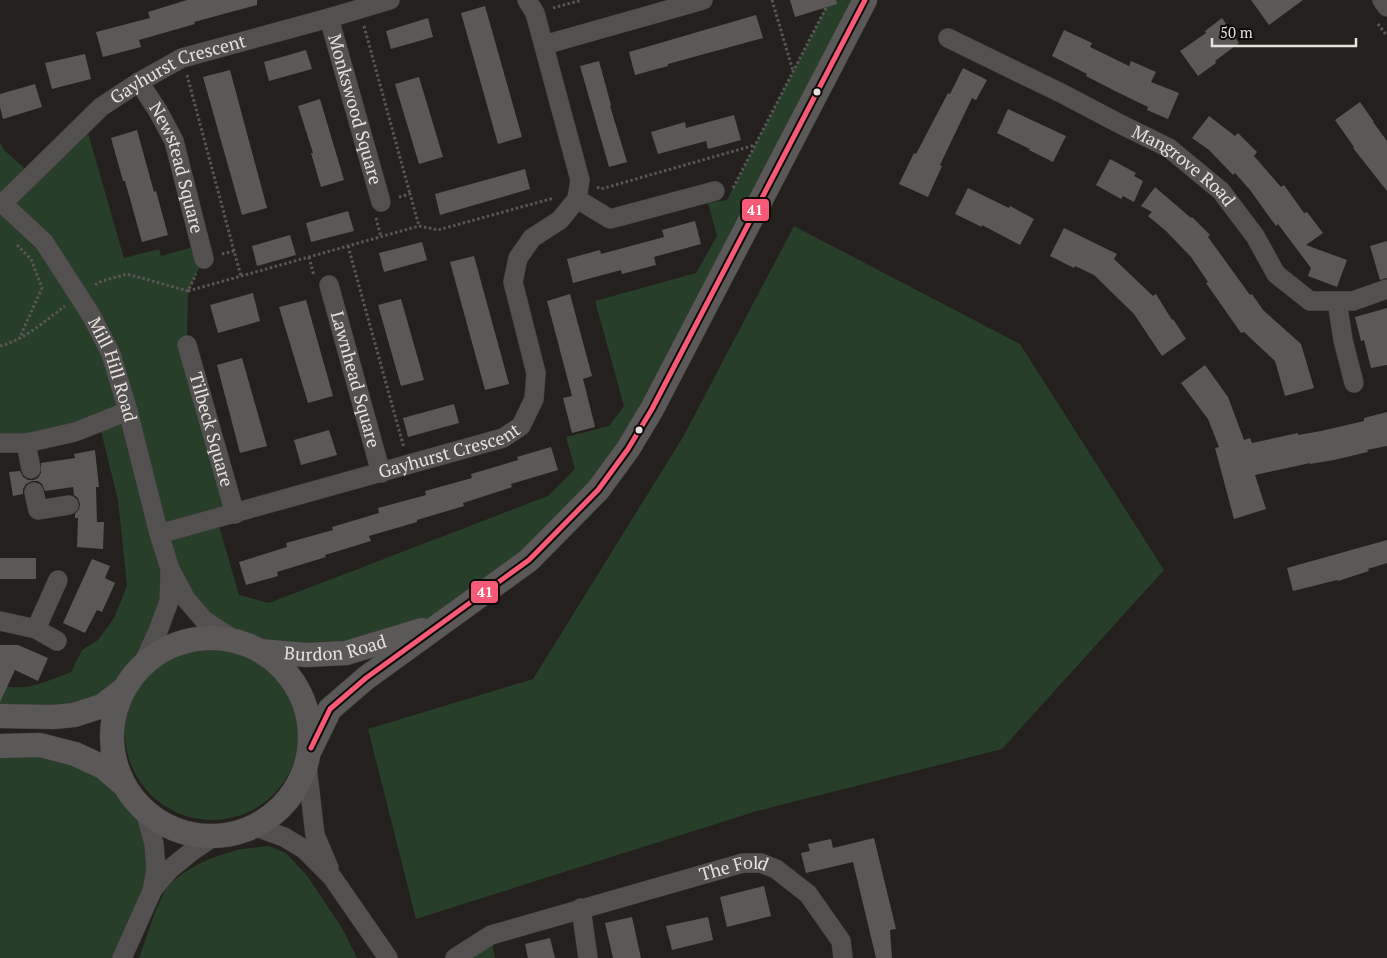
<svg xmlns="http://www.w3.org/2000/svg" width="1387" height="958" font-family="'PT Serif',serif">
<rect width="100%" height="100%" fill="#24201d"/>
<!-- green -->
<g fill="#273e29">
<path d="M830 0H865L598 490 439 625 346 653 260 651 236 641 171 570 142 666 124 689 102 706 0 716V684C23 694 49 680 71 672L82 650 98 640 114 618 127 586 118 500 99 423 0 443V142L4 150 32 175 85 122 124 258 159 249 161 256 200 245 204 259 188 291 187 345 235 514 217 519 239 595 269 603 548 496 575 469 566 437 609 426 624 406 595 301 696 273 717 236 708 203 727 200Z"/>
<polygon points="794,226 1020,344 1164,570 1002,749 757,811 416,919 368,729 533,679 683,437"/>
<circle cx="212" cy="733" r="87"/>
<polygon points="40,745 123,784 145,812 156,869 122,958 0,958 0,746"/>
<path d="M269 846 286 853 308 877 342 928 357 958H139C147 937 153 913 164 893 177 870 217 854 242 849 251 848 260 847 269 846Z"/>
<polygon points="491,935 495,958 455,958"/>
</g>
<!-- building -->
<g fill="#5c5856">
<polygon points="187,0 257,0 257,5 194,22 195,24 139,40 141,47 103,57 96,32 150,18 148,12"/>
<polygon points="790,0 836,0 837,4 795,17"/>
<polygon points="1251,0 1303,0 1269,25"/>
<polygon points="485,6 522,137 498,144 461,13"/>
<polygon points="756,15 763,38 668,64 668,66 635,75 629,52"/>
<polygon points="428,18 433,37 391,49 386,31"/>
<polygon points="1222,18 1239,43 1215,61 1216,63 1198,76 1180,51 1206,33 1205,31"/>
<polygon points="1064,30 1092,43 1090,47 1129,66 1131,61 1156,72 1151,82 1179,93 1168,119 1147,110 1148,107 1117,92 1086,76 1087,74 1052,56"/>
<polygon points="306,50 312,69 269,81 264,62"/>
<polygon points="85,54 91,79 52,89 45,63"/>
<polygon points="599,61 611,105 610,106 627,162 609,167 580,66"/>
<polygon points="963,68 987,80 976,100 972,98 940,165 942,166 928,197 899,184 914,153 916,154 948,93 950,94"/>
<polygon points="230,70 267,208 242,215 203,77"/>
<polygon points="419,77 443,157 419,164 395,84"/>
<polygon points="35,84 42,107 3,119 0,107 0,94"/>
<polygon points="320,99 344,180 321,187 311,153 313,153 298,106"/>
<polygon points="1360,102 1374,122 1373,122 1387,141 1387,191 1353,148 1354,147 1335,120"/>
<polygon points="1008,109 1066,136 1053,162 1029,150 1030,149 997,133"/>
<polygon points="734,115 741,140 708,149 706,141 658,154 651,132 685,122 686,128"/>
<polygon points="1209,116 1235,136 1238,133 1257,152 1254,156 1281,187 1284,185 1304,213 1307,212 1323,233 1306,245 1347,260 1337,287 1308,276 1311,268 1278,224 1276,226 1250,190 1235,173 1233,175 1209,150 1192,138"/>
<polygon points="137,130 154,192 156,191 168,235 142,242 125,181 123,181 111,138"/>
<polygon points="1110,159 1136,173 1134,176 1143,181 1134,202 1123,196 1121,199 1096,185"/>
<polygon points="525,169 530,189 440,215 435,194"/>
<polygon points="1155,187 1191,218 1192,217 1210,235 1208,237 1250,295 1252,294 1263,310 1301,344 1314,388 1285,396 1275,361 1244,332 1241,333 1206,283 1208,282 1191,257 1166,231 1148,216 1152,212 1141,206"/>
<polygon points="968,188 1009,208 1010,206 1034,219 1020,245 982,225 982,227 955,214"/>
<polygon points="348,211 354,231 311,242 306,223"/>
<polygon points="695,221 701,244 654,257 656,265 622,274 621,270 573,283 567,259 600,250 601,254 664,237 662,230"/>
<polygon points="1064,228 1117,254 1114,259 1153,296 1156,294 1172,320 1173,319 1186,339 1162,356 1134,314 1094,275 1075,266 1074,268 1050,256"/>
<polygon points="290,235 296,255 257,266 252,246"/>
<polygon points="1387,241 1387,278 1380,280 1370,246"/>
<polygon points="422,242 427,260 384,272 379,253"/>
<polygon points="474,256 509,384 485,390 450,262"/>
<polygon points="253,293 260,321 218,333 210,305"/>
<polygon points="570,294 592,376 583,379 595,427 572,433 563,398 572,396 547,301"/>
<polygon points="401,299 424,380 401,386 378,305"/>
<polygon points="306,300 333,396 308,403 279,307"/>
<polygon points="1387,308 1387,365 1371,368 1364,340 1361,341 1355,317"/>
<polygon points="242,358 267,446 240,453 217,365"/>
<polygon points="1205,365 1228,397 1244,440 1250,438 1252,443 1298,433 1298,435 1321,431 1364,421 1364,418 1387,412 1387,446 1367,450 1368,452 1334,460 1310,464 1310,463 1255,475 1266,509 1234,519 1215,448 1219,447 1208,419 1181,383"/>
<polygon points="454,404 459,423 408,437 403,418"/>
<polygon points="329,430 337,455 301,465 294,440"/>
<polygon points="551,447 558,470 511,484 512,487 463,503 464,506 417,520 417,522 369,536 371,541 325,555 326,557 277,572 278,576 246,585 239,562 287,547 286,543 333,530 332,527 379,513 378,508 426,495 425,491 472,478 471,474 518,460 517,457"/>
<polygon points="95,450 99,487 96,487 97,522 104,522 103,549 77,547 78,518 75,518 75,514 79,509 80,504 78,498 74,495 73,487 45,491 42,484 38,481 32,481 26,484 23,489 23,494 13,496 9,472 20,471 23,477 28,480 34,480 38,478 41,473 41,463 75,458 74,454"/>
<polygon points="1387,540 1387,563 1368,569 1369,571 1338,581 1337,580 1293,591 1287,568"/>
<rect x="0" y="558" width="36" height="21"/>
<polygon points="92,559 110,566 105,578 115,583 102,612 97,610 85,633 63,623"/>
<polygon points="0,645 18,645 48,658 38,681 15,670 0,702"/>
<polygon points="874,838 896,929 890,930 892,958 876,958 853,862 806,873 801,853 810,851 808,844 831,839 833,848"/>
<polygon points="764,886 771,916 727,927 720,897"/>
<polygon points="632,917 641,958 613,958 605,923"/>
<polygon points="708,917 713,940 672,950 666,926"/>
<polygon points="550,938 555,958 528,958 525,944"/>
</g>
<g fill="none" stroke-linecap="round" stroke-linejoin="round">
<defs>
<g id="minor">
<polyline points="1382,0 1387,7"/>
<path id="s1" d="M329 18 381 202"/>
<path id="s2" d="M948 38 1061 93 1122 125 1169 148 1221 191 1255 236 1276 274 1310 301H1353L1387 289"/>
<polyline points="544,45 703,0"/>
<path id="s3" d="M139 82 158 111 174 141 204 259"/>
<polyline points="577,199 610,219 715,191"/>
<path id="s4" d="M0 201 44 242 91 315 111 354 128 411 159 534 170 569 186 599 204 620 236 641"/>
<path id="s5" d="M3 203 101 107 139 82 182 58 329 18 390 0"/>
<path id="s6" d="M329 285 381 473"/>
<polyline points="1337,301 1343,340 1354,383"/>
<path id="s7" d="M187 345 235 514"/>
<polyline points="0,443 26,443 75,432 128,411"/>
<polyline points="26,443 31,469"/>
<polyline points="34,492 38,510 69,505"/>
<path id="s8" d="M159 534 503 438 521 426 534 399 536 373 513 282 518 258 532 238 560 220 577 199 580 180 535 13 527 0"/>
<polyline points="0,621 36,629 57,641"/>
<polyline points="36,629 58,580"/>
<polyline points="142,666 158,631 169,601 170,570"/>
<polyline points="307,766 315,835 329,868"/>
<polyline points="256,827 284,837 304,849 332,877 388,958"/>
<polyline points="154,888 170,869 191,852 213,837"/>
<polyline points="581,908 588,958"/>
<polyline points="122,958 152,891 156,869 154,844 145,812"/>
<path id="s9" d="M455 958 491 935 743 863H761L776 869 808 894 841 941 843 958"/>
</g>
<g id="major">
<circle cx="211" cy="737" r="99"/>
<path id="s10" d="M260 651 306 655 346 653 422 630"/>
<polyline points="0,716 53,717 74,715 102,706 124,689"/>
<polyline points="0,746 40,745 75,754 103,767 123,784"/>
<polyline points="311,748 330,709 366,678 529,560 598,490 628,449 652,409 865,0"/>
</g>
</defs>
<!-- minor casing -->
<use href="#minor" stroke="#3e3b39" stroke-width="20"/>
<!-- major casing -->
<use href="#major" stroke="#3e3b39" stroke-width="25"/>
<!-- path -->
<g stroke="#595756" stroke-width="3" stroke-dasharray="2.5 2.5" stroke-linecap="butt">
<polyline points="772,0 793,71"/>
<polyline points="553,8 582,0"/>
<polyline points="1378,24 1387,36"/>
<polyline points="364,26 410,194"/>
<polyline points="187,75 234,251"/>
<polyline points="597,187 601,189 755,145"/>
<polyline points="733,188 830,0"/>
<polyline points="399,197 410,194 419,226"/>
<polyline points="376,218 381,237"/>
<polyline points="17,245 31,259 42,288 19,339"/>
<polyline points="348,246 404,448"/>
<polyline points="222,254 234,251 241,276"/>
<polyline points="309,257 314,276"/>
<polyline points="95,285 102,281 127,274 188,291 196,274"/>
<polyline points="188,291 419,226 438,230 554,198"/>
<path d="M0 346C24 340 45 321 65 306"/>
</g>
<!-- minor -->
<use href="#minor" stroke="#525150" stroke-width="19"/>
<!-- major -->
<use href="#major" stroke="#5a5957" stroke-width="24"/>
<defs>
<polyline id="bus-1" points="311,748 330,709 366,678 529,560 598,490 628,449 652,409 865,0"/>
</defs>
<!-- bus-1 casing -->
<use href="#bus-1" stroke="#0d0a08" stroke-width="9"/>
<!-- bus-1 -->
<use href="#bus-1" stroke="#f75a77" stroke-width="5"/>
</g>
<!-- markers -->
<g fill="#e7e1de" stroke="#0d0a08" stroke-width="2">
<circle cx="817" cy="92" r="4.5"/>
<circle cx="639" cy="430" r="4.5"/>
</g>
<g text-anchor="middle" stroke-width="5" stroke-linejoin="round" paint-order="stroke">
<!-- street labels -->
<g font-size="18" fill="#e7e1de" stroke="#0d0a08">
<text dy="6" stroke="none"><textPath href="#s5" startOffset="224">Gayhurst Crescent</textPath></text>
<text dy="6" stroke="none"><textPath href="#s1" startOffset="95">Monkswood Square</textPath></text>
<text dy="6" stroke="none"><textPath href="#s3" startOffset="95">Newstead Square</textPath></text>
<text dy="6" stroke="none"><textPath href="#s2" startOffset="269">Mangrove Road</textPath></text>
<text dy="6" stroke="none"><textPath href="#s4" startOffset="206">Mill Hill Road</textPath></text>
<text dy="6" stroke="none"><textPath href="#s6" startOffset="98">Lawnhead Square</textPath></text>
<text dy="6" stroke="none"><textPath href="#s7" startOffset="88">Tilbeck Square</textPath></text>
<text dy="6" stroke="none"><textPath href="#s8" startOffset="302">Gayhurst Crescent</textPath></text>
<text dy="6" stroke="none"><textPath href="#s10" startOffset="76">Burdon Road</textPath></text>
<text dy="6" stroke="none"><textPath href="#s9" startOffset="295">The Fold</textPath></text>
</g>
</g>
<g stroke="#0d0a08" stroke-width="2">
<rect x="741" y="198" width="29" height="24" rx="5" fill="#f75a77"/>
<rect x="470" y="580" width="29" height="24" rx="5" fill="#f75a77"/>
</g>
<g font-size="14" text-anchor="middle" font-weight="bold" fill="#fff">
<text x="755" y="215">41</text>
<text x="485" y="597">41</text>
</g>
<!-- scale -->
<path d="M1212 38v8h144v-8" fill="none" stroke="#e7e1de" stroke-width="2.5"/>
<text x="1220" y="38" font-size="15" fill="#e7e1de" stroke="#0d0a08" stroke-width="4" paint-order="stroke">50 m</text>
</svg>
